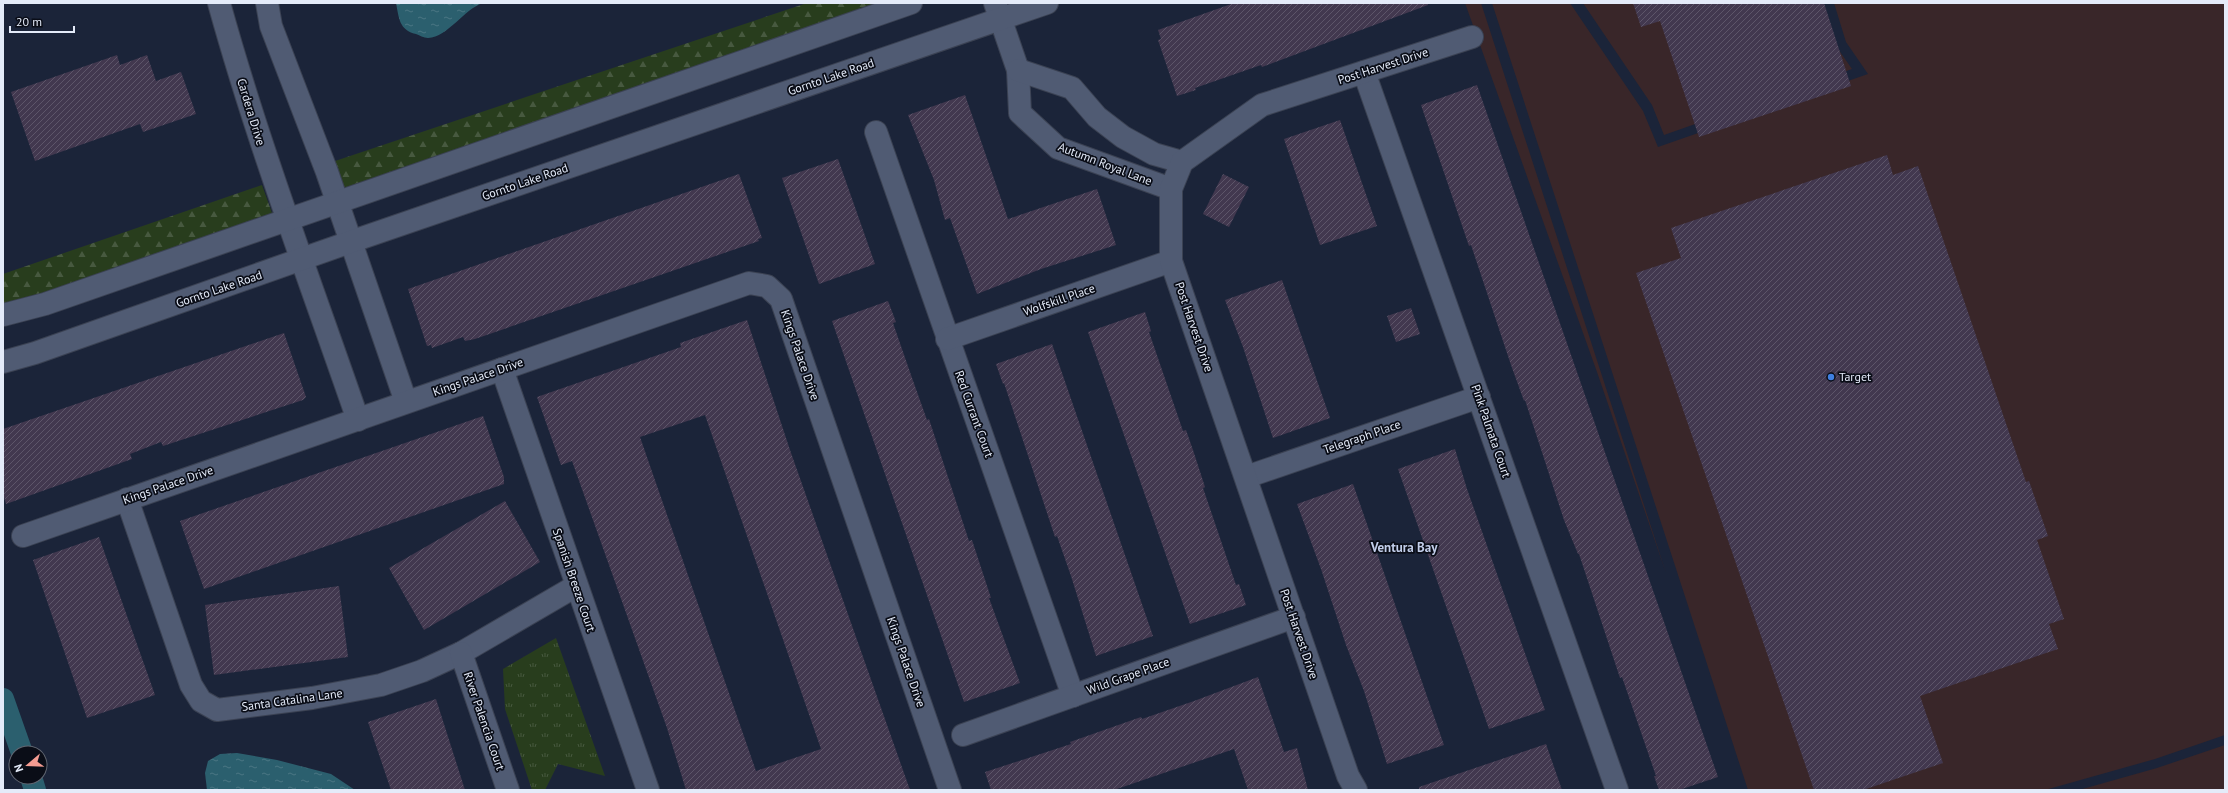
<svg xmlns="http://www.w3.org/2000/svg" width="2228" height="793" font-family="'PT Sans',sans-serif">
<defs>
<pattern id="grass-tufts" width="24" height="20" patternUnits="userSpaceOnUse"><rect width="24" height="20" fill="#283d1d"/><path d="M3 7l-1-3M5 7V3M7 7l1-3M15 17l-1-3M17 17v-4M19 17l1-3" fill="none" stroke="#47593f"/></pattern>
<pattern id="forest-firs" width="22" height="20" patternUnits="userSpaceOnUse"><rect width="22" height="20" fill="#283d1d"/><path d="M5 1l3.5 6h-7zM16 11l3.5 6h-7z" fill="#47593f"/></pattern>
<pattern id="water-ripples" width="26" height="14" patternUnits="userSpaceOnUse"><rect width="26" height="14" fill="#2b5f6e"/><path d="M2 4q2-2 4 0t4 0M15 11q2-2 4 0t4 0" fill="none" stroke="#4a7683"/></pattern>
<pattern id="building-hatch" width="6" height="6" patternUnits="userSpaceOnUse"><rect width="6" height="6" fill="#42384f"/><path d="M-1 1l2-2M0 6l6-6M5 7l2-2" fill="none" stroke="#5d5569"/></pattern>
</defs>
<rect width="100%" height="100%" fill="#1b2439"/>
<!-- commercial -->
<g fill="#392629">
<polygon points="1465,3 1481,3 1666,573 1597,372"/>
<polygon points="1492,3 1570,3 1643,111 1658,147 1868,74 1846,42 1834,3 2225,3 2225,735 2155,759 2045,790 1748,790"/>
<polygon points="1583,3 1822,3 1836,46 1852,69 1664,135 1652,105"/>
<polygon points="2225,745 2225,790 2079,790 2157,768"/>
</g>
<!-- grass -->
<polygon fill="url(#grass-tufts)" points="556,638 605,776 558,764 545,790 532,790 505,709 503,669"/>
<!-- forest -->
<g fill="url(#forest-firs)">
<polygon points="807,3 877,3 344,188 335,161"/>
<polygon points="262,185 272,213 41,294 3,304 3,274"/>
</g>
<!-- water -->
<g fill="url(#water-ripples)">
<path d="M396 3H483C464 9 448 37 428 38 424 38 419 35 416 34 399 30 399 18 396 3Z"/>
<polygon points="237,753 277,760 331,774 355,790 207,790 205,773 208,761 220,754"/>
</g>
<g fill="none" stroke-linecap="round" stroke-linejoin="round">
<!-- canal -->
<g stroke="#2b5f6e" stroke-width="22">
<polyline points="3,699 22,753"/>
<polyline points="31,777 35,790"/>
</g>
</g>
<!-- building -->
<g fill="url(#building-hatch)" fill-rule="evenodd">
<polygon points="1234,3 1428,3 1428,5 1262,67 1261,65 1195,88 1196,90 1177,96 1158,40 1161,39 1158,30"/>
<polygon points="1633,3 1824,3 1851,86 1699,137 1660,21 1641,27"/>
<polygon points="117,55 120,65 147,55 156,81 181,72 196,114 143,132 140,124 35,161 11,92"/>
<polygon points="1477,85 1718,777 1679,790 1659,790 1654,776 1656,776 1622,677 1620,678 1579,554 1578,554 1564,520 1525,400 1524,401 1511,365 1471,245 1469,246 1421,105"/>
<polygon points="965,95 1008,219 1097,189 1116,245 1041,269 977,294 950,218 945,220 934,180 908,115"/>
<polygon points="1340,120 1377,226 1320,245 1284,139"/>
<polygon points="1887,155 1893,175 1918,166 2026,482 2029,481 2048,536 2037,540 2064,619 2049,624 2058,649 1920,696 1943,763 1863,790 1814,790 1636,273 1681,258 1671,228"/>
<polygon points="838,159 875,264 819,284 782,178"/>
<polygon points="739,174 762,238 758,239 759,241 475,339 465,341 463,337 432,348 431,345 427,346 408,289"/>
<polygon points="1223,174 1249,187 1229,227 1203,214"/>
<polygon points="1282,280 1330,418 1273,438 1243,347 1225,300"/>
<polygon points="888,301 896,322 893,323 911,375 927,420 929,419 969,541 972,540 991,598 989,598 1020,683 964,702 832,321"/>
<polygon points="1411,308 1420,334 1396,342 1387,316"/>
<polygon points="1145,312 1151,331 1149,332 1183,431 1186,430 1193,450 1205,487 1203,488 1236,585 1239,584 1246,605 1190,624 1088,332"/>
<path d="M747 320 790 450 910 790H686L667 728 572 461 561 465 537 397 681 347 680 343ZM705 415 821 749 756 771 640 437Z"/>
<polygon points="284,333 306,397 303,400 163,446 161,442 130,454 132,459 6,504 3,494 3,429"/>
<polygon points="1052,344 1153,636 1096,656 1071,576 1057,536 1055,537 1004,383 1003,384 996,364"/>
<polygon points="483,416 504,477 504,484 204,589 180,521"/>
<polygon points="1455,449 1467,489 1545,710 1489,729 1398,469"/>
<polygon points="1353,484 1444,745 1387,764 1364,691 1346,645 1321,569 1297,504"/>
<polygon points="505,501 540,562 424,630 389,568"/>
<polygon points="99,537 155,695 87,718 33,560"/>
<polygon points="339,586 348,657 214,675 205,605"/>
<polygon points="1258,677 1284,752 1297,748 1308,790 1248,790 1234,749 1114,790 991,790 985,772 1071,744 1070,742 1141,717 1142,719 1194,701"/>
<polygon points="436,699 465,790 391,790 368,722"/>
<polygon points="1546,744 1562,790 1419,790 1419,787"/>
</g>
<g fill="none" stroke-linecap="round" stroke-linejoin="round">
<defs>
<g id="street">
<path d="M219 3C258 144 310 281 358 420"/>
<polyline points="267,3 271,26 327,172 406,402"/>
<polyline points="995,3 1018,70 1020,113 1058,148 1171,189"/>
<polyline points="1018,70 1072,88 1097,117 1123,137 1154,154 1182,162"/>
<polyline points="1364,72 1617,790"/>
<polyline points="876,132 1073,696"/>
<polyline points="947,339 1171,261"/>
<polyline points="502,369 648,790"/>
<polyline points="1246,477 1479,397"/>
<polyline points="127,499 191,685 201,701 217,710 312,698 381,685 422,671 461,653 576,586"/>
<polyline points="23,536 749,283 767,286 781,299 950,790"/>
<polyline points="461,653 508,790"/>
<polyline points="963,735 1294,617"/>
<polyline points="1356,790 1348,776 1171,261 1171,189 1182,162 1262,105 1472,37"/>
</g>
<g id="secondary">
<polyline points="3,315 45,304 911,3"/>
<polyline points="3,362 35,353 350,242 1047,3"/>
</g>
</defs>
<!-- street casing -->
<use href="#street" stroke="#3b4253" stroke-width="24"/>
<!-- secondary casing -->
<use href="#secondary" stroke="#3b4253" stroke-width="24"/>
<!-- street -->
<use href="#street" stroke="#505b73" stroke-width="22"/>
<!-- secondary -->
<use href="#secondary" stroke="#505b73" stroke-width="22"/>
</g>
<!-- markers -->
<circle fill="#3f7fe0" stroke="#0a0d17" stroke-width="1.5" cx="1831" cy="377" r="4"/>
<g text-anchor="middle" stroke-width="3.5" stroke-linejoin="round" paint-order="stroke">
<!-- street labels -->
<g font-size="12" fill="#e4ebf9" stroke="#0a0d17">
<text transform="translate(1383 66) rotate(-18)" y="4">Post Harvest Drive</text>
<text transform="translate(831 77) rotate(-19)" y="4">Gornto Lake Road</text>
<text transform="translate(251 112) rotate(73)" y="4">Cardera Drive</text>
<text transform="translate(1105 164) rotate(21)" y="4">Autumn Royal Lane</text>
<text transform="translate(525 182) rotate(-19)" y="4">Gornto Lake Road</text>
<text transform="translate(219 289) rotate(-19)" y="4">Gornto Lake Road</text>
<text transform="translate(1059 300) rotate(-19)" y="4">Wolfskill Place</text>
<text transform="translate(1194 327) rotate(71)" y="4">Post Harvest Drive</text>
<text transform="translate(800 355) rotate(71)" y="4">Kings Palace Drive</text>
<text transform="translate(478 377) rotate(-19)" y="4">Kings Palace Drive</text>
<text transform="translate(974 414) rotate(70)" y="4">Red Currant Court</text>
<text transform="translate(1491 431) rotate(71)" y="4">Pink Palmata Court</text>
<text transform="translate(1362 437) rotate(-19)" y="4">Telegraph Place</text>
<text transform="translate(168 485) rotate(-19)" y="4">Kings Palace Drive</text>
<text transform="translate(574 580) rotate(71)" y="4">Spanish Breeze Court</text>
<text transform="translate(1299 634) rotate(71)" y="4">Post Harvest Drive</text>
<text transform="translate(906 662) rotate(71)" y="4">Kings Palace Drive</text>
<text transform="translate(1128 676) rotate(-20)" y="4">Wild Grape Place</text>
<text transform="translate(292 700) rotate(-8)" y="4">Santa Catalina Lane</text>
<text transform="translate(484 721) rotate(71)" y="4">River Palencia Court</text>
</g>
<!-- poi labels -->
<g font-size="12" fill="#e4ebf9" stroke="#0a0d17" text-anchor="start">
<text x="1839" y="381">Target</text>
</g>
<!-- neighbourhood labels -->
<g font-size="13" font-weight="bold" fill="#c2ceea" stroke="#0a0d17">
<text x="1404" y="552">Ventura Bay</text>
</g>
</g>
<!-- border -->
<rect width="2228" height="793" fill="none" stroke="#e4ebf9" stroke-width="8"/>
<!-- north arrow -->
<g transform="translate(28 765) rotate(251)"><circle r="19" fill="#0a0d17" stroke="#616671"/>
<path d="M0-3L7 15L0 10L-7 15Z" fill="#f59c92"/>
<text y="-6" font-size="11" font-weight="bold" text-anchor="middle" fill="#e4ebf9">N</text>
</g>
<!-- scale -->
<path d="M10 26v6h64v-6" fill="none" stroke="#e4ebf9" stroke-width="2"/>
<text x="16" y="26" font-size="12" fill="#e4ebf9" stroke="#0a0d17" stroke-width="3" paint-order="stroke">20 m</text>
</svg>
